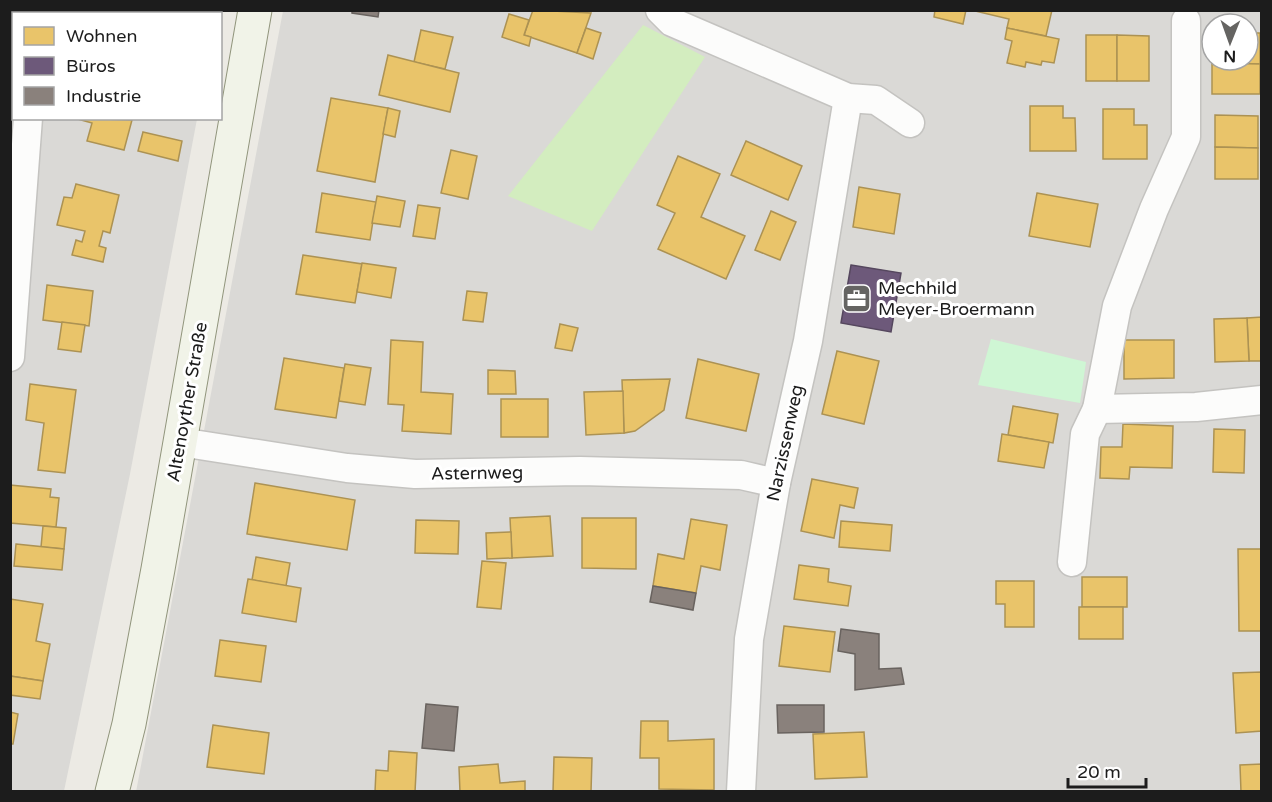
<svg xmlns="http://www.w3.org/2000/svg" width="1272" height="802" font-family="'Varela Round',sans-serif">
<rect width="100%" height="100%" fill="#eceae4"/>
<!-- residential -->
<g fill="#dad9d6" fill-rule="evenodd">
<polygon points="10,11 217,11 216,14 14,14 14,118 197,119 130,474 64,791 11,791"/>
<path d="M283 11H1261V791L136 792ZM1212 24H1248V60H1212Z"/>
</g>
<!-- grass -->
<polygon fill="#d3edbf" points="643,25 705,57 592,231 508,196"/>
<!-- park -->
<polygon fill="#cff6d4" points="991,339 1086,362 1080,403 978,385"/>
<!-- homes -->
<g fill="#e9c46a" stroke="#ac9253" stroke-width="1.5">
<polygon points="140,10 199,10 198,14 139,14"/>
<polygon points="533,10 591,13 577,53 524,35"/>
<polygon points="935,10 966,10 963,24 934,17"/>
<polygon points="971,10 1052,10 1046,36 1007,28 1009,19"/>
<polygon points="509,14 529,20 524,35 531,37 529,46 502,37"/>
<polygon points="586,28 601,33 593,59 577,53"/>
<polygon points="1007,28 1059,39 1054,63 1042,61 1041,65 1026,62 1025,67 1007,63 1012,41 1005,39"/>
<polygon points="421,30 453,37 445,69 414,62"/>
<polygon points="1248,33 1260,33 1260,64 1212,63 1212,60 1248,60"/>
<rect x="1086" y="35" width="31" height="46"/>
<polygon points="1117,35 1149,36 1149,81 1117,81"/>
<polygon points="388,55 459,73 450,112 379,95"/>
<polygon points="1212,63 1260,64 1260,94 1212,94"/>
<polygon points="331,98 388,108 375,182 317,171"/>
<polygon points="1030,106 1063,106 1063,118 1075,118 1076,151 1030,151"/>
<polygon points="388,108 400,111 395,137 383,134"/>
<polygon points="1103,109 1134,109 1134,125 1147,125 1147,159 1103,159"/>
<polygon points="1215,115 1258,116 1258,148 1215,147"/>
<polygon points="74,118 132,120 124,150 87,141 92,123"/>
<polygon points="143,132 182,141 178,161 138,151"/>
<polygon points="746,141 802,166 788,200 731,175"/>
<polygon points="1215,147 1258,148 1258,179 1215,179"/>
<polygon points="451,150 477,156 468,199 441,193"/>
<polygon points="678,156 720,174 701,217 745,236 726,279 658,249 675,213 657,205"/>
<polygon points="76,184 119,195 110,233 103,231 99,246 106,248 103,262 72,255 76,240 82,242 85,231 57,225 64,197 72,198"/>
<polygon points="859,187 900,194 894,234 853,227"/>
<polygon points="322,193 376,202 370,240 316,232"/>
<polygon points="1037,193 1098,204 1090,247 1029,236"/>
<polygon points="377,196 405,201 400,227 372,223"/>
<polygon points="418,205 440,208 435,239 413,236"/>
<polygon points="771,211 796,222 780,260 755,250"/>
<polygon points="303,255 362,264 355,303 296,294"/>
<polygon points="362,263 396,268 391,298 357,292"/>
<polygon points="47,285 93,291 89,326 43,320"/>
<polygon points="467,291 487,293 483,322 463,320"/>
<polygon points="1262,317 1262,361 1249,361 1247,318"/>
<polygon points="1247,318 1249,361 1215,362 1214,319"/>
<polygon points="62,322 85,325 81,352 58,349"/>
<polygon points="560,324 578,328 572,351 555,348"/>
<polygon points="391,340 423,342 421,392 453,394 451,434 402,431 404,405 388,404"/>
<polygon points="1124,340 1174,340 1174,378 1124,379"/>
<polygon points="837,351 879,361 864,424 822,414"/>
<polygon points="284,358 344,368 336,418 275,409"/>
<polygon points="698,359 759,374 746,431 686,418"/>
<polygon points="345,364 371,368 365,405 339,401"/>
<polygon points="488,370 515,371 516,394 488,394"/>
<polygon points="670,379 664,410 635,431 624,433 622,380"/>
<polygon points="30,384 76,390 65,473 38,470 44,423 26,420"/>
<polygon points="623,391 624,433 586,435 584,392"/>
<rect x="501" y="399" width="47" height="38"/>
<polygon points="1013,406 1058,414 1053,443 1008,435"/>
<polygon points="1123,424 1173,426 1172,468 1130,467 1129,479 1100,478 1101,447 1122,447"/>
<polygon points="1214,429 1245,430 1244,473 1213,472"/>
<polygon points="1002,434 1049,442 1044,468 998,461"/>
<polygon points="812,479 858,488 854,508 840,505 834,538 801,531"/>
<polygon points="255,483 355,500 347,550 247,534"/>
<polygon points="10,485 51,489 50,497 59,498 56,527 10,523"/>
<polygon points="550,516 553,556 512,558 510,518"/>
<polygon points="582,518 636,518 636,569 582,568"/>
<polygon points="691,519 727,525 720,570 701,566 696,593 653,586 658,554 684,559"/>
<polygon points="416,520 459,521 458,554 415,553"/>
<polygon points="841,521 892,525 890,551 839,547"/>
<polygon points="43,526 66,528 64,549 41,547"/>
<polygon points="511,532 512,558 487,559 486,533"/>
<polygon points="16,544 64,549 62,570 14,566"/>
<polygon points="1238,549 1262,549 1262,631 1239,631"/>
<polygon points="256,557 290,563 286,586 252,580"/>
<polygon points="482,561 506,563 501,609 477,607"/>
<polygon points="799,565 829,569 828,582 851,586 848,606 794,599"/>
<rect x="1082" y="577" width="45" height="30"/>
<polygon points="248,579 301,588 296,622 242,613"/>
<polygon points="996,581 1034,581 1034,627 1005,627 1005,604 996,604"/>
<polygon points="10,599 43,604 36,641 50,644 43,681 10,676"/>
<rect x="1079" y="607" width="44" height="32"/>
<polygon points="784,626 835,632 830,672 779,666"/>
<polygon points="220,640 266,646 261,682 215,676"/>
<polygon points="1262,672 1262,731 1236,733 1233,673"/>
<polygon points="10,676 43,681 40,699 10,695"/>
<polygon points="10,712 18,714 13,744 10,744"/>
<polygon points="641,721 668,721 668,741 714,739 714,790 659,789 659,758 640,758"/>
<polygon points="213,725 269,733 264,774 207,767"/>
<polygon points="864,732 867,777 815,779 813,734"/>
<polygon points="389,751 417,753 415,792 375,792 376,770 388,771"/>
<polygon points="554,757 592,758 591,792 553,792"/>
<polygon points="498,764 500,783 525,781 525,792 460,792 459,767"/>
<polygon points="1262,764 1262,792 1241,792 1240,765"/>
</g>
<!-- offices -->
<polygon fill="#6d597a" stroke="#55475e" stroke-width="1.5" points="851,265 901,273 891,332 841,323"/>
<!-- industry -->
<g fill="#8a817c" stroke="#69635f" stroke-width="1.5">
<polygon points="352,10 379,10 378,17 352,13"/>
<polygon points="653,586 696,593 693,610 650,602"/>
<polygon points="841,629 879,634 879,669 901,668 904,684 855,690 855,654 838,651"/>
<polygon points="426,704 458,707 454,751 422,748"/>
<polygon points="777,705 824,705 824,732 778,733"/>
</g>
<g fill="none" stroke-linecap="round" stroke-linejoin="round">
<defs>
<g id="street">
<polyline points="660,10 672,22 848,98 876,100 910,123"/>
<polyline points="1186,21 1186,137 1154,209 1117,306 1097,409 1196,407 1262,400"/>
<polyline points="10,50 14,50"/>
<polyline points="10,357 28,118"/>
<polyline points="180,442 347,468 415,474 580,471 741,475 776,483"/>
<polyline points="1072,562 1085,434 1097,409"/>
<polyline points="741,792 749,639 776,483 808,341 848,98"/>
</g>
<polyline id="secondary" points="112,792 129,724 158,569 255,10"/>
</defs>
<!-- street casing -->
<use href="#street" stroke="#c4c3c0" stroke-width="31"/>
<!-- secondary casing -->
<use href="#secondary" stroke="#91957c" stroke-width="35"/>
<!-- street -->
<use href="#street" stroke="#fcfcfb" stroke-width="28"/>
<!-- secondary -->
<use href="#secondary" stroke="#f1f3e8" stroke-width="33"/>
</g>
<!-- icons -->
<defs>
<symbol id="office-square" viewBox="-11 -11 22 22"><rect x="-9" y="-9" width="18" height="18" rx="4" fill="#656462" stroke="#fff"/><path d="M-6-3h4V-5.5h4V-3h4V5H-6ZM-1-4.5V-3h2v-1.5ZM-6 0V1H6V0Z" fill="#fff"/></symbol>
</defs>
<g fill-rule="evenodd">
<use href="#office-square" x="840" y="282" width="33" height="33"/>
</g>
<g text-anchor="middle" stroke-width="6" stroke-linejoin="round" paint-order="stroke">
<!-- poi labels -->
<g font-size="18" fill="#1c1c1c" stroke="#fff" text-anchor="start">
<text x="878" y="294">Mechhild<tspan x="878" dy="21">Meyer-Broermann</tspan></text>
</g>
<!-- street labels -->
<g font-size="18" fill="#1c1c1c" stroke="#fff">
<text transform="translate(187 402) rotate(-80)" y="6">Altenoyther Straße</text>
<text transform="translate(785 443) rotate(-78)" y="6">Narzissenweg</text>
<text transform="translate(477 473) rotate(-1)" y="6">Asternweg</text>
</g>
</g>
<!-- border -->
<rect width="1272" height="802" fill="none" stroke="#1c1c1c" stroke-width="24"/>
<!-- legend -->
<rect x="12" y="12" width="210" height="108" fill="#ffffff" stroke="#a4a4a4" stroke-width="1.5"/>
<rect x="24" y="27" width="30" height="18" fill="#e9c46a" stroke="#a4a4a4" stroke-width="1.5"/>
<text x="66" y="42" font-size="18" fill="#1c1c1c">Wohnen</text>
<rect x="24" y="57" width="30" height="18" fill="#6d597a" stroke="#a4a4a4" stroke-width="1.5"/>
<text x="66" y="72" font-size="18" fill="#1c1c1c">Büros</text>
<rect x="24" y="87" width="30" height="18" fill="#8a817c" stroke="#a4a4a4" stroke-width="1.5"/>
<text x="66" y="102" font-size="18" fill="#1c1c1c">Industrie</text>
<!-- north arrow -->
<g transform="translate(1230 42) rotate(181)"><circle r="28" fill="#ffffff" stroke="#a4a4a4" stroke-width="1.5"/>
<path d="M0-4.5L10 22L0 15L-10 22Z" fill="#656462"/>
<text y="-9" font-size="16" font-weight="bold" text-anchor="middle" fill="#1c1c1c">N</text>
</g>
<!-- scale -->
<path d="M1068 778v9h78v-9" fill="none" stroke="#1c1c1c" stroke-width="3"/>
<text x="1077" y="778" font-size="18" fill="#1c1c1c" stroke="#ffffff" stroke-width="4.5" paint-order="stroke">20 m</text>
</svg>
